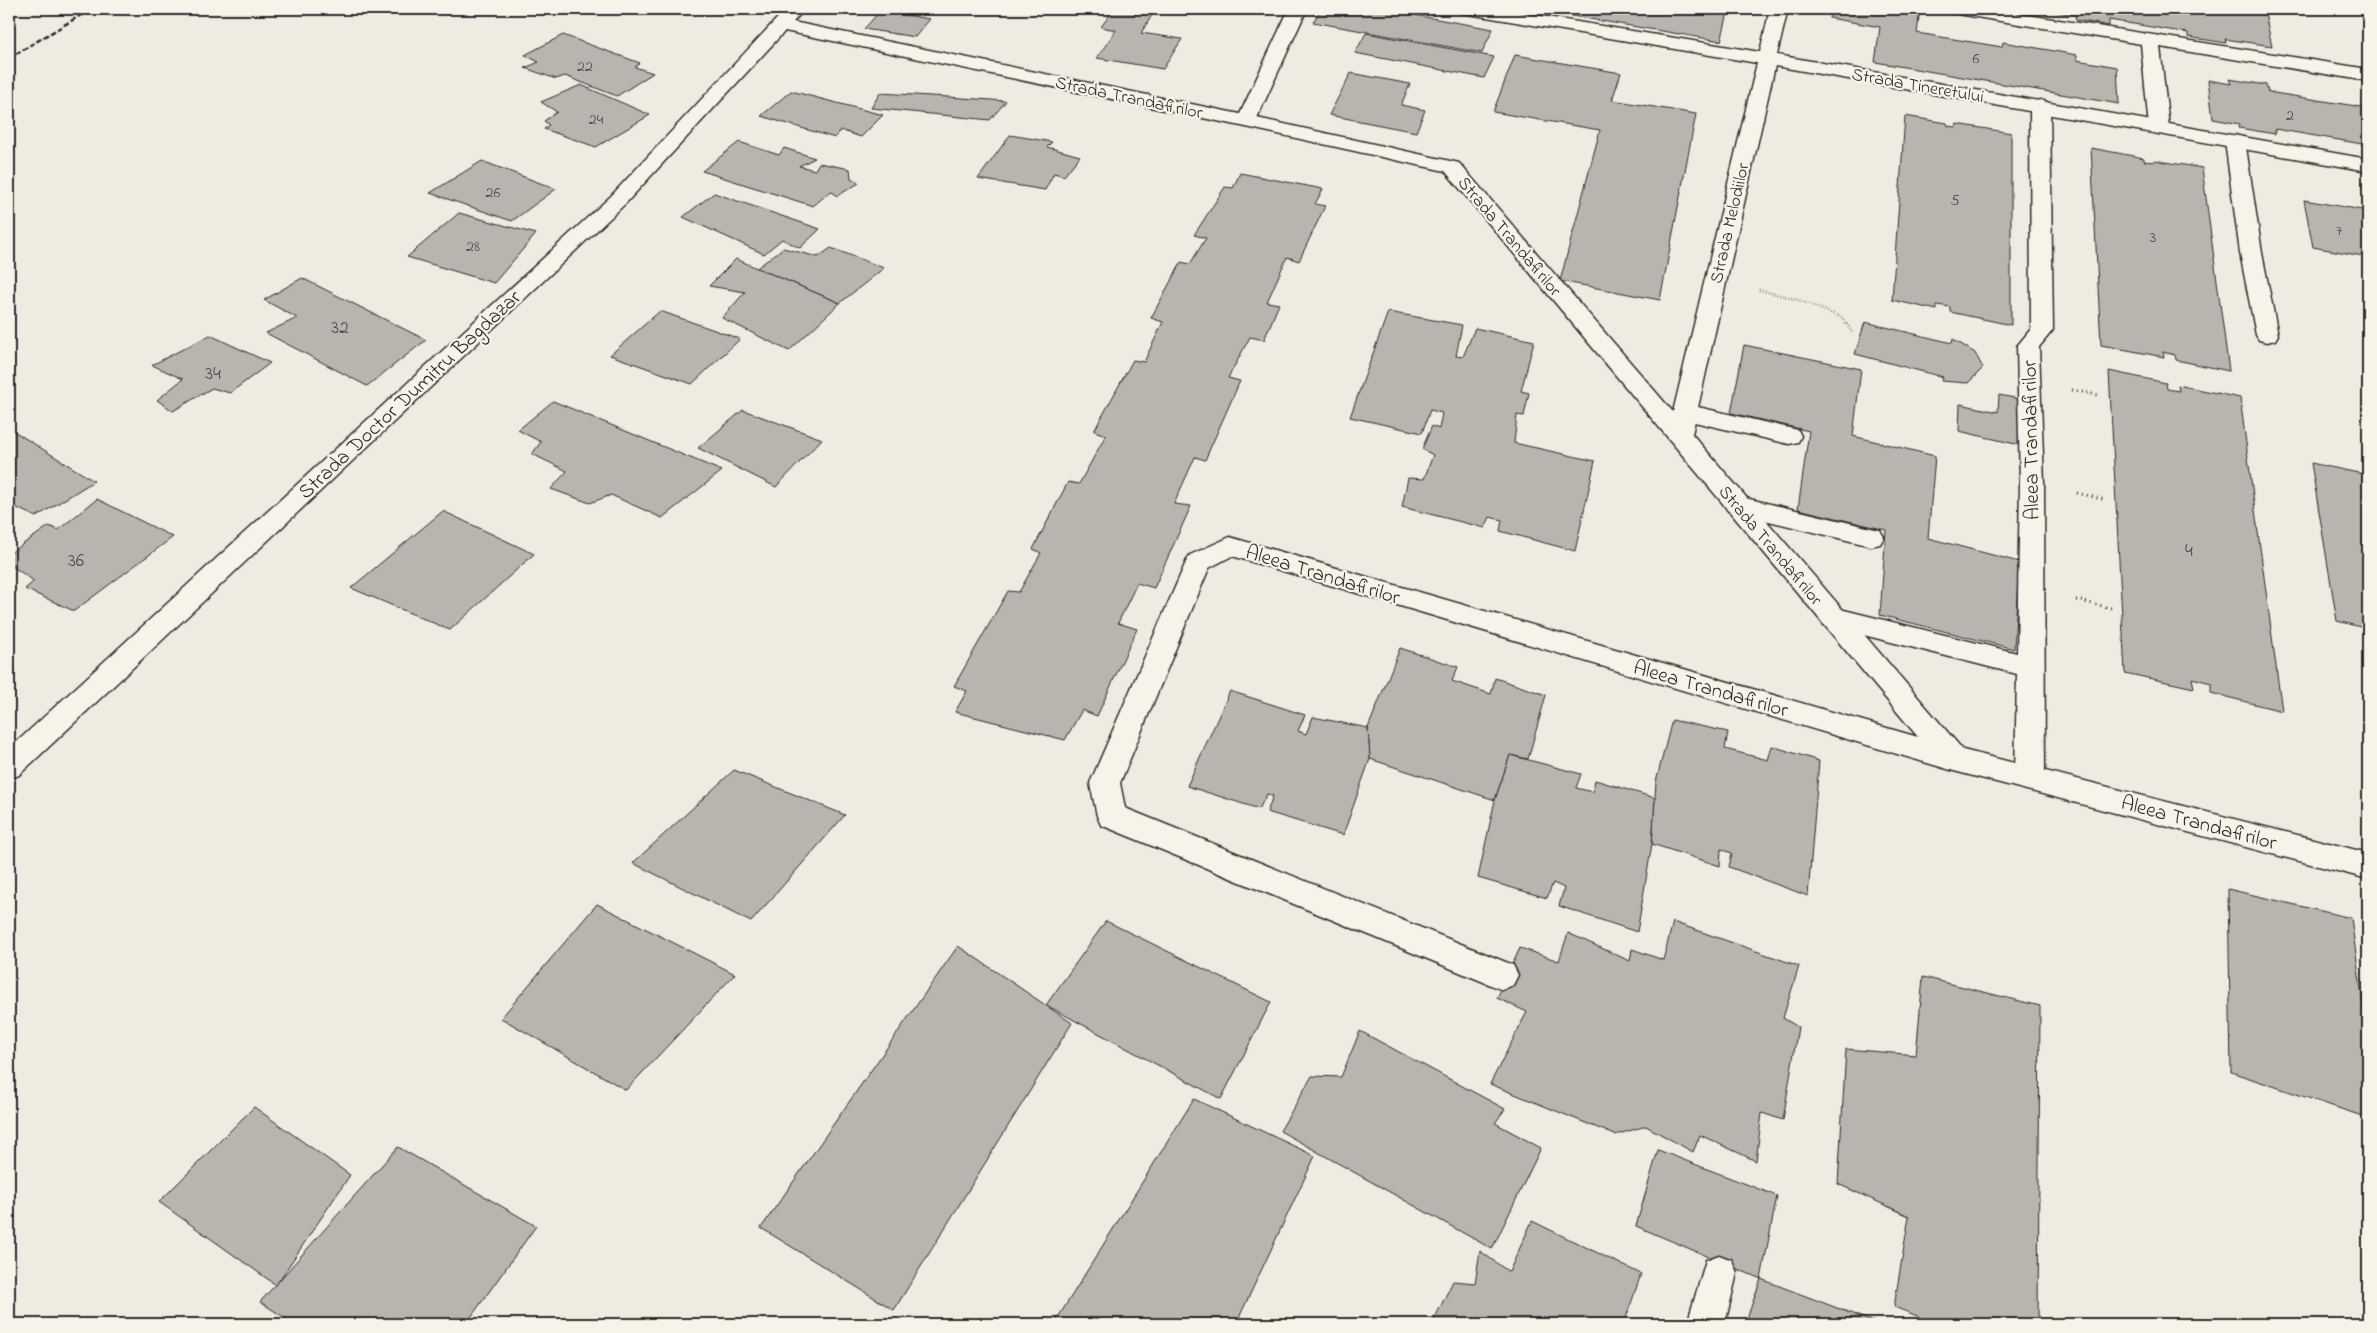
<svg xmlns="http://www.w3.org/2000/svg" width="2377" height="1333" font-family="'Indie Flower',sans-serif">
<rect width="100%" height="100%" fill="#efebe0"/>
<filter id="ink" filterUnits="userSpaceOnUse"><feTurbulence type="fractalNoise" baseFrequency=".02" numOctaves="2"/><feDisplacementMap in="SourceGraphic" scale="10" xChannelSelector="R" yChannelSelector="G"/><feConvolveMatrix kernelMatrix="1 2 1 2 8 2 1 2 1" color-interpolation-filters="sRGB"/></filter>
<g filter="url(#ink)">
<!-- building -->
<g fill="#b8b5ae" stroke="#2b2b2b">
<polygon points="1114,9 1154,12 1141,33 1182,39 1163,69 1097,58 1116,30 1101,27"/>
<polygon points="1321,9 1381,9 1493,29 1482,53 1313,22"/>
<polygon points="1530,9 1729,9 1721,41"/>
<polygon points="1831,9 1920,9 1917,33 2002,47 2003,42 2077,55 2077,60 2117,67 2119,104 1875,62 1880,27 1829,18"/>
<polygon points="2039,9 2264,9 2272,46 2225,39 2226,43 2188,37 2188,33 2109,20 2109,26 2076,20 2075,15"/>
<polygon points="880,11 930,19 915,37 864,29"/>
<polygon points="1366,33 1494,57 1484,78 1355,53"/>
<polygon points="563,35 640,63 635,67 653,73 617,96 565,76 556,79 525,68 539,62 525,55"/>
<polygon points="1515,55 1621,73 1612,100 1696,114 1660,300 1560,281 1600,130 1493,112"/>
<polygon points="1351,73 1410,84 1401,105 1425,110 1416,132 1329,115"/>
<polygon points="2229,79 2266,85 2268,92 2368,108 2368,145 2275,129 2275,134 2239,128 2240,124 2213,119 2208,80 2231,84"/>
<polygon points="581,85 650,115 596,147 544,129 549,125 544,121 557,112 541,102"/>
<polygon points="791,91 883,115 861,137 840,130 835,138 761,116"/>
<polygon points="880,93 948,97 1006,101 990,120 871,108"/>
<polygon points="1905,116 1947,123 1948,126 1956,127 1957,124 2011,133 2011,325 1950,312 1950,307 1937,305 1937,310 1892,300"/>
<polygon points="1010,135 1052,142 1047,147 1080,156 1064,176 1054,173 1045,190 978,179"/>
<polygon points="739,142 779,155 784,148 815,158 799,166 815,170 819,163 850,169 851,178 859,183 837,196 831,191 813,206 702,171"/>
<polygon points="2091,148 2144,158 2144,161 2154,162 2154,160 2202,168 2229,371 2176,360 2175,355 2163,352 2164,357 2101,345"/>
<polygon points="482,161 556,189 512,221 430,193"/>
<polygon points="1240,173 1323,189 1315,204 1325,206 1299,261 1287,257 1267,302 1279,304 1264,340 1250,337 1228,378 1240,381 1205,460 1195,457 1174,504 1191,506 1154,588 1137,583 1118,623 1137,629 1097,716 1082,710 1065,740 955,712 967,691 954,686 1008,591 1019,592 1041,553 1033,549 1068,482 1079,484 1106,435 1094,431 1133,360 1144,362 1163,322 1151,318 1181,262 1190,264 1206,238 1194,235 1225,187 1233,188"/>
<polygon points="714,193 820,229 800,248 782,239 764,254 683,217"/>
<polygon points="2304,200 2368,211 2368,257 2313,247"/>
<polygon points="459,213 536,234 494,283 407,257"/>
<polygon points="783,248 818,257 831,248 884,268 840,303 757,268"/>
<polygon points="736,259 757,268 840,303 789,351 722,318 745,292 709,286"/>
<polygon points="302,278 426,340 367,386 266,333 297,318 264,300"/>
<polygon points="660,311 740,339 692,384 610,355"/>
<polygon points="1388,312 1462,325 1456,356 1463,357 1475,328 1534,341 1521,391 1529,393 1524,416 1517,415 1514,443 1595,461 1575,551 1500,531 1502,520 1490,517 1485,528 1402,507 1408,478 1424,479 1433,455 1422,449 1432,426 1439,429 1442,413 1430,410 1422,433 1350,417"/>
<polygon points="1865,322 1952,343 1953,339 1975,353 1983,368 1968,383 1941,381 1943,377 1855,354"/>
<polygon points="210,335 270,363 230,393 212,388 173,411 157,400 183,379 152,365"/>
<polygon points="1744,345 1861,369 1853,436 1935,456 1928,538 2019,562 2014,649 1880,615 1886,530 1798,509 1809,431 1731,413"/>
<polygon points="2109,371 2166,383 2167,389 2179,391 2178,385 2240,398 2282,711 2211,693 2211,683 2192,678 2194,688 2125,673"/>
<polygon points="1999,395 2025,400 2024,446 1959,431 1960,404 1998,412"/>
<polygon points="553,401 722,471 662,518 611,495 590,503 551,489 567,471 532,454 541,442 518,430"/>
<polygon points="743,410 822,439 776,487 698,448"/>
<polygon points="9,428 15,432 94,481 36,517 9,504"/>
<polygon points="2311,463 2368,475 2368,629 2337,621"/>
<polygon points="97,499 173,537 74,611 25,589 34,581 9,564 9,554 49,526 58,530"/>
<polygon points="443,511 534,554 450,630 351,588"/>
<polygon points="1400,648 1458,667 1452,681 1491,694 1495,678 1546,695 1528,759 1510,755 1495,800 1370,759 1368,728"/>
<polygon points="1230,691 1305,715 1298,731 1306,734 1313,717 1368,728 1370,759 1343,835 1267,812 1273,796 1267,794 1259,809 1187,786"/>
<polygon points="1672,720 1728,732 1725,749 1768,760 1772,746 1819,761 1808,896 1729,867 1732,853 1721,849 1720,866 1652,844 1656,782"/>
<polygon points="1510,755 1581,774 1576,788 1593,792 1595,780 1655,798 1652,844 1637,932 1559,906 1564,888 1553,883 1547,898 1478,878 1495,800"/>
<polygon points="734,770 845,815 751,922 633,863"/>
<polygon points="2228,889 2351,918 2368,1039 2368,1118 2231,1072"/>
<polygon points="597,904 735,974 626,1090 501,1018"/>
<polygon points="1106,921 1271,1002 1221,1099 1046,1005"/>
<polygon points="1673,922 1799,966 1783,1018 1798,1027 1783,1120 1762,1113 1756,1161 1700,1135 1693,1152 1646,1126 1615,1135 1490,1084 1527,1012 1497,998 1520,948 1559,961 1568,933 1630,961 1632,949 1663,960"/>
<polygon points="958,946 1072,1023 894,1310 761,1228"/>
<polygon points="1923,977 2040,1006 2038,1324 1938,1324 1894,1307 1909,1216 1838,1184 1846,1049 1916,1055"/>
<polygon points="1360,1031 1505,1109 1495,1123 1541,1148 1492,1249 1280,1131 1312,1076 1341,1077"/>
<polygon points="1194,1099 1315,1156 1236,1324 1054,1324"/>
<polygon points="254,1107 350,1175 276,1285 159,1202"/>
<polygon points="398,1147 536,1226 466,1324 295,1324 260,1302"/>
<polygon points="1658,1150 1777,1196 1761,1279 1636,1226"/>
<polygon points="1532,1221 1641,1274 1624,1324 1432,1324 1453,1281 1475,1283 1480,1251 1509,1272"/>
<polygon points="1761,1279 1879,1324 1745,1324"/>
</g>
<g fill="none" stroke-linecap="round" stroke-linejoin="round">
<defs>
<g id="service">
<polygon points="1949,9 1989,9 2368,69 2368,81 2160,47 2169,127 2166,131 2159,133 2152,131 2149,127 2141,44 1958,14 1952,13"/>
<polygon points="2040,100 2047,102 2050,106 2053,330 2039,347 2044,483 2045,778 2040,787 2030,790 2020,787 2015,778 2017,674 1832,627 1823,624 1819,617 1823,610 1832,607 2017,653 2020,483 2017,346 2031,329 2030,106 2033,102"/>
<polygon points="2235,135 2242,137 2245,141 2262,253 2278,335 2275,340 2267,342 2259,340 2256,335 2240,253 2225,141 2228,137"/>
<polygon points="1685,404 1789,428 1798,430 1801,436 1798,442 1789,444 1677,418 1673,412 1677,406"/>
<polygon points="1737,496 1871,528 1880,530 1884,537 1880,544 1871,546 1728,511 1724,505 1728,499"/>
<polygon points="1719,1255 1732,1260 1737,1273 1725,1324 1687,1324 1706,1260"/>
</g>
<polygon id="minor" points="786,9 805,9 793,22 1240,114 1289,9 1307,9 1257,118 1459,163 1673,412 1757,63 1468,14 1462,13 1459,9 1498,9 1760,52 1770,9 1788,9 1777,55 2368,159 2368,171 1775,66 1692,434 1963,750 2368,853 2368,879 1954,771 1232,556 1209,568 1120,783 1125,808 1513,965 1518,975 1513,985 1502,990 1491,985 1101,825 1097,816 1090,783 1186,562 1190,555 1230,537 1918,737 1445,171 1246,127 785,31 625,204 19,775 9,779 9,749 611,196"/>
</defs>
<!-- service casing -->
<use href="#service" stroke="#2b2b2b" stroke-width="3"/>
<!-- minor casing -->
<use href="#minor" stroke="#2b2b2b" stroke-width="3"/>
<!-- path-far1 -->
<polyline stroke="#2b2b2b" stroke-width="2.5" stroke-dasharray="0.5 2.5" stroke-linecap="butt" points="1759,290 1796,299 1843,318 1853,334"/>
<!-- path -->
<g stroke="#2b2b2b" stroke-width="3" stroke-dasharray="1 4" stroke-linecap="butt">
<polyline points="2072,390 2098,395"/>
<polyline points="2077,493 2106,500"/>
<polyline points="2076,600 2111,608"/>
</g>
<!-- service -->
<use href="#service" fill="#f7f3e8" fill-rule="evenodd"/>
<!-- minor -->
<use href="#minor" fill="#f7f3e8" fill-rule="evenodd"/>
<!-- rail -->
<polyline stroke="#2b2b2b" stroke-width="2.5" stroke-dasharray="5.5 2.5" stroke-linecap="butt" points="9,58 91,9"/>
</g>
</g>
<g text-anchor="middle" stroke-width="4.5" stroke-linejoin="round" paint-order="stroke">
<!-- far-number labels -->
<g font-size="16" fill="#4e4e4c">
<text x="1976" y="63">6</text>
<text x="585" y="71">22</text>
<text x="2290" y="120">2</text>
<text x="596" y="124">24</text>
<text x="493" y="197">26</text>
<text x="1955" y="205">5</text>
<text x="2339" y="235">7</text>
<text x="2153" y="242">3</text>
<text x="473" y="251">28</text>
</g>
<!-- far-street labels -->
<g font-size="18" fill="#2b2b2b" stroke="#f7f3e8">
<text transform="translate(1918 85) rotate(10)" y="6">Strada Tineretului</text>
<text transform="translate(1129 97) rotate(12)" y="6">Strada Trandafirilor</text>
<text transform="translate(1729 223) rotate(-77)" y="6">Strada Melodiilor</text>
<text transform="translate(1510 236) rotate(50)" y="6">Strada Trandafirilor</text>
<text transform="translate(1771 545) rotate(50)" y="6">Strada Trandafirilor</text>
</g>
<!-- number labels -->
<g font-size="19" fill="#4e4e4c">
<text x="340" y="333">32</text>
<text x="213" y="379">34</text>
<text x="2189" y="556">4</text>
<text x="76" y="566">36</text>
</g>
<!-- street labels -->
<g font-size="21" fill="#2b2b2b" stroke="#f7f3e8">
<text transform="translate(409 394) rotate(-43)" y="7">Strada Doctor Dumitru Bagdazar</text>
<text transform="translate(2030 440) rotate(-91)" y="7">Aleea Trandafirilor</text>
<text transform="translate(1323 574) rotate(17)" y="7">Aleea Trandafirilor</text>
<text transform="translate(1711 688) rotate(16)" y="7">Aleea Trandafirilor</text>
<text transform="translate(2199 822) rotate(15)" y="7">Aleea Trandafirilor</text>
</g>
</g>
<!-- margin -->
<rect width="2377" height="1333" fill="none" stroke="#f7f3e8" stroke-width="30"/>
<rect x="15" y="15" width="2347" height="1303" fill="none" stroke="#2b2b2b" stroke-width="2" filter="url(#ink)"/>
</svg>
